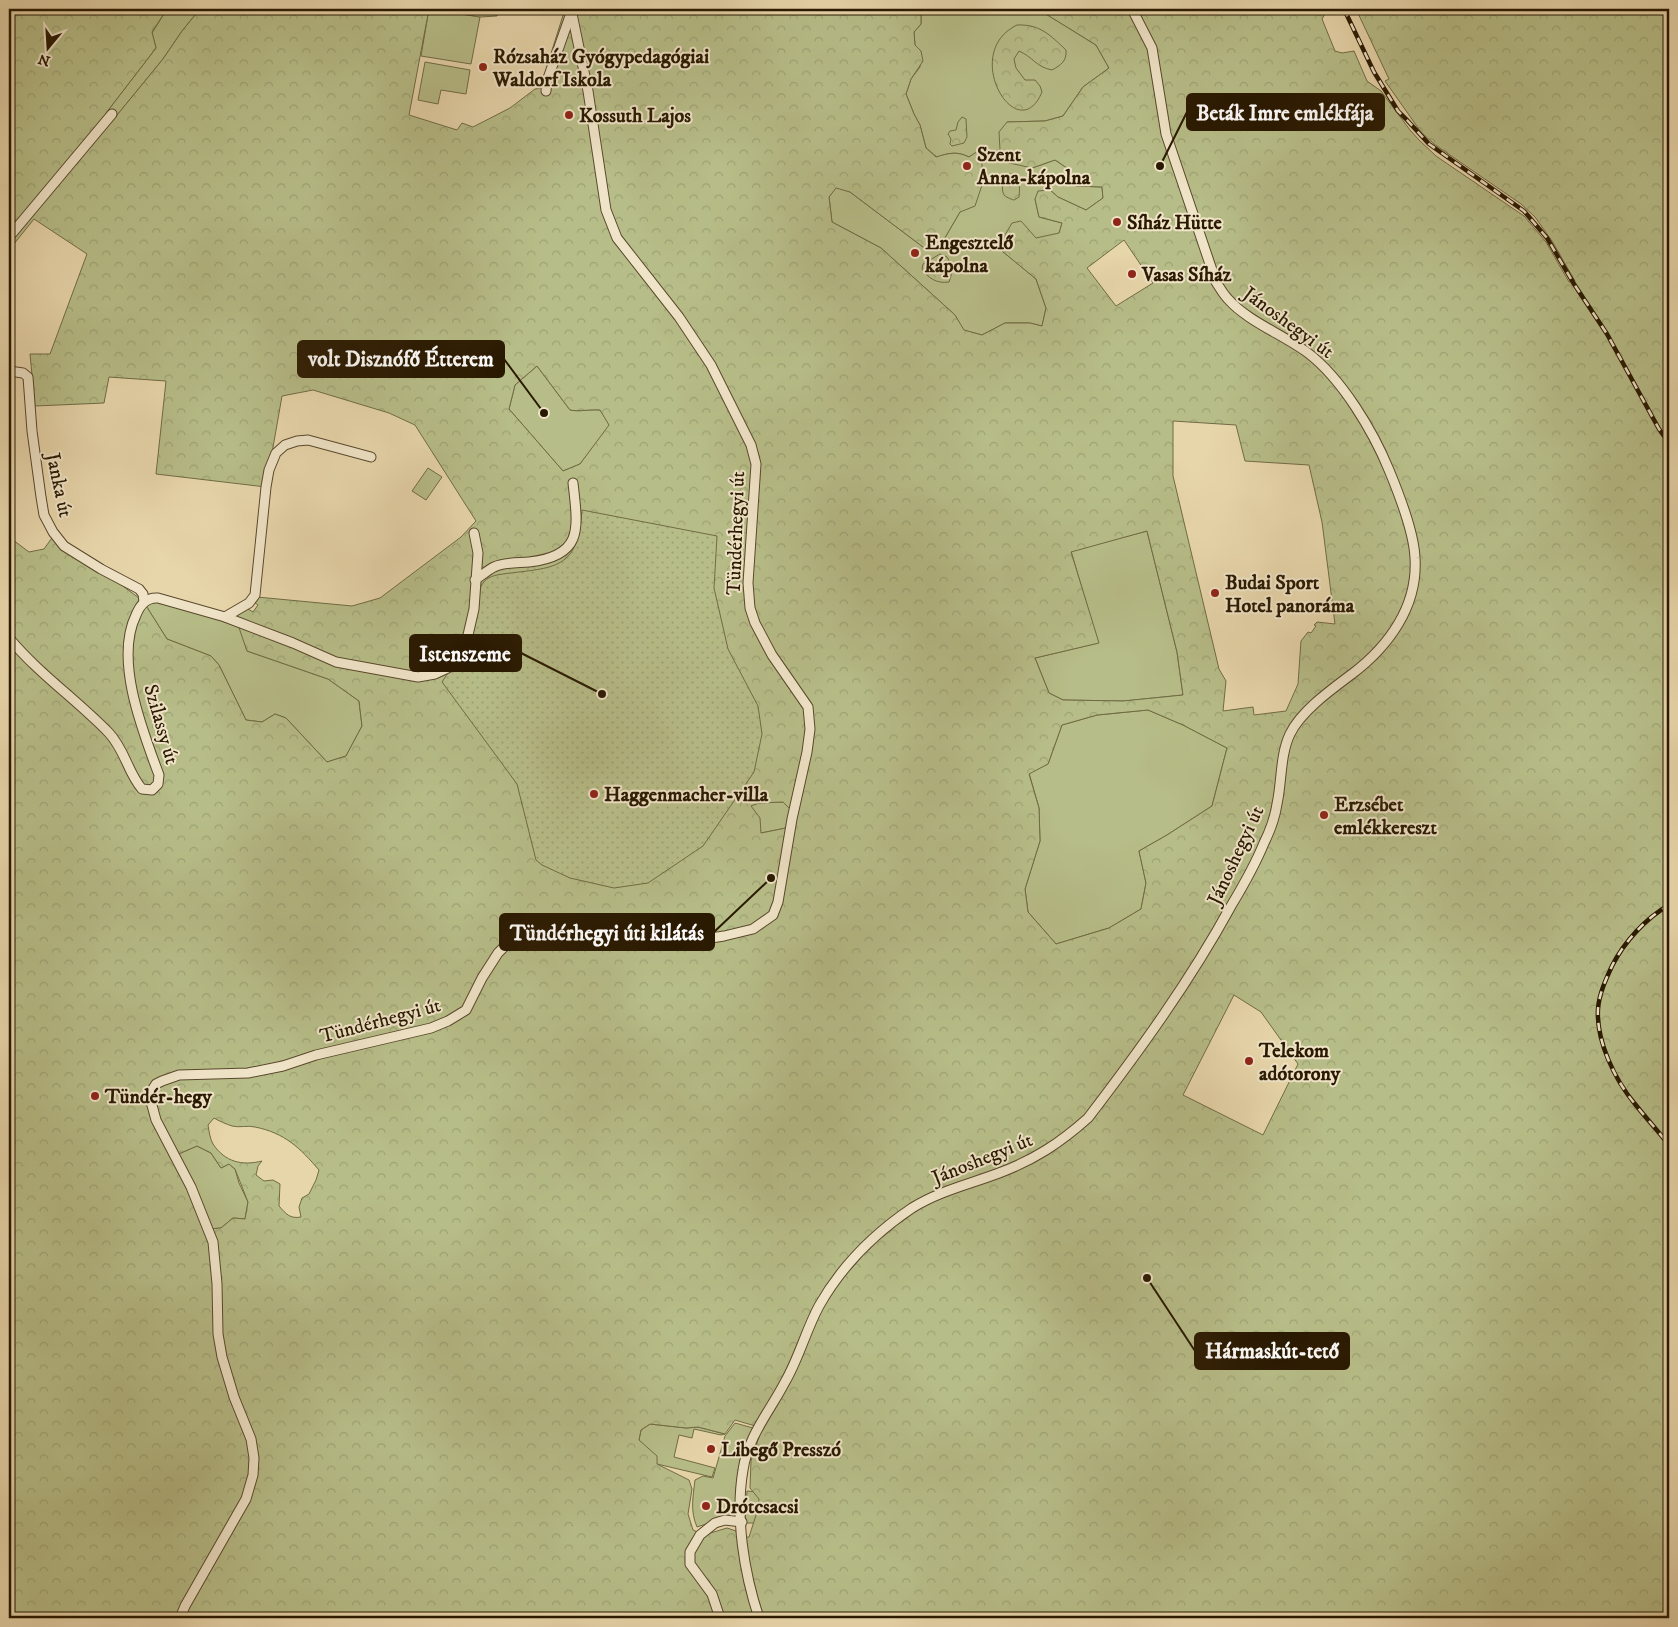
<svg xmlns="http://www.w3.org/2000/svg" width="1678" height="1627" font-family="'IM FELL DW Pica',serif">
<defs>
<pattern id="forest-crowns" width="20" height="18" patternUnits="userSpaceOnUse" patternTransform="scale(1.25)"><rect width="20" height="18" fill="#b7bd88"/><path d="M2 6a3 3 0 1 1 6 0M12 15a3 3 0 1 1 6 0" fill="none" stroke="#9da274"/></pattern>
<pattern id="garden-dots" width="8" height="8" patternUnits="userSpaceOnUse" patternTransform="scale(1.25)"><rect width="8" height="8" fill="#b7bd88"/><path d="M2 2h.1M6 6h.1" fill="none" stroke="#9da274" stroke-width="1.8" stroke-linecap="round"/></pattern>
</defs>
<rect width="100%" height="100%" fill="#e8d6ab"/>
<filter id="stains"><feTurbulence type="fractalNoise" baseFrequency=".004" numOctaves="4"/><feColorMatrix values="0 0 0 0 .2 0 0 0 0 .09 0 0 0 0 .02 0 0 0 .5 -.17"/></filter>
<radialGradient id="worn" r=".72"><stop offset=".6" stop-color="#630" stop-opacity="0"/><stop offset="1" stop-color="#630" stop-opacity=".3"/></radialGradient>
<!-- green -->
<g fill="#b7bd88" stroke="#706b44">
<polygon points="167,9 200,9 182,31 163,59 113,120 106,113 156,48 152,33"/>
<polygon points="429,9 480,17 471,64 421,56"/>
<path d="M924 9H1041V11L1096 45 1109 68 1083 87 1063 116 1045 121 1007 122 1032 168 1055 160 1067 168 1066 179 1076 186 1102 187 1103 198 1086 210 1058 197 1050 190 1035 199 1039 217 1062 223 1059 234 1036 239 1002 251 1036 279 1046 308 1042 326 1030 323H1005L982 335 963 330 955 315 881 248 832 222 829 197 836 187 850 192 927 250 943 241 960 212 981 150 969 157C957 151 949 153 937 157L926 148 920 125 914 114 906 94 911 79 920 67 921 52 915 45 914 32 921 24V14Z"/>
<polygon points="425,62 470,70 466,94 441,90 438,104 418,100"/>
<path d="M537 366 570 410C581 412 589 409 600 410L610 425 580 464 563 471 509 409 515 385Z"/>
<polygon points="428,468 442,477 426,500 412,491"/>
<polygon points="1147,531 1177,652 1183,695 1124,701 1063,700 1049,693 1035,658 1098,643 1071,551"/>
<polygon points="143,601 163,601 240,627 247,651 328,679 359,701 362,726 346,756 327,762 286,718 275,714 262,722 246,720 219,665 211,656 167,639"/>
<polygon points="1148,710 1183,725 1227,748 1212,806 1167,835 1139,851 1146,883 1141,909 1109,928 1056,944 1028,912 1025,889 1040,841 1039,808 1029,773 1048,764 1062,725 1097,715"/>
<polygon points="783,802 791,810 786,828 761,833 750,806 759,803"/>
<polygon points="197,1146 211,1153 221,1168 229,1164 235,1169 239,1183 248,1202 245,1219 233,1218 221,1228 209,1229 174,1156"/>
<path d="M735 1423 753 1428 741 1454 736 1490V1514L697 1527C690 1511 693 1497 695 1480L703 1476 713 1478 725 1436Z"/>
<polygon points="650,1424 686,1428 698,1427 725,1434 721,1435 694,1429 692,1438 679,1435 674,1457 715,1468 712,1477 657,1464 639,1440 641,1430"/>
<polygon points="747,1491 788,1495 755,1523 745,1523"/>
</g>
<!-- forest -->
<g fill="url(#forest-crowns)" stroke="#706b44" fill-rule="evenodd">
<path d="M9 9H167L152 32 156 48 106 113 113 120 163 59 182 31 200 9H429L409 115 457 130 462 123 473 127 510 108 535 89 542 88 548 63 565 9H924L921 14V24L914 32 915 45 921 51 923 61 911 79 906 94 914 114 920 125 926 148 936 157C949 153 957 151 969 157L981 149 983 182 975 206 960 212 943 241 927 250 850 192 836 188 829 197 832 222 881 248 955 315 964 330 982 335 1005 323H1030L1042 326 1046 308 1036 279 1002 251 1005 235 1012 223 1021 221 1036 238 1059 233 1062 223 1039 217 1035 199 1038 191 1050 190 1058 197 1086 210 1103 198 1102 187 1076 186 1066 179 1067 168 1055 160 1032 168 1005 162 1000 150 999 132 1007 122 1045 121 1063 116 1083 87 1109 68 1096 45 1041 11V9H1334L1326 12 1322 19 1335 51 1342 53 1354 51 1367 81 1381 91 1410 130 1419 140 1436 156 1524 216 1546 242 1569 282 1575 281 1552 241 1535 217 1521 204 1434 144 1421 132 1385 81 1389 79 1356 9H1669V1618H9V537L29 552 44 549 54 535 143 601 167 639 211 656 219 665 246 720 262 722 275 714 286 718 327 762 346 756 362 726 359 701 328 679 247 651 235 616 248 609 253 612 258 605 254 602 257 597 352 606 380 598 461 537 476 521 415 425 389 413 313 390 282 396 266 487 156 474 166 381 109 377 104 403 35 406 30 354H50L87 254 34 219 9 250ZM1124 240 1153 283 1116 306 1087 268ZM537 366 570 410C581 412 589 409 600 410L609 425 580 464 563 471 509 409 515 385ZM1173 421 1236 425 1245 461 1309 465 1322 522 1335 624 1317 622 1314 625 1316 626 1311 633 1308 632 1301 641 1298 684 1286 711 1254 715 1253 707 1223 711 1226 681 1219 669 1173 476ZM1147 531 1177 652 1183 695 1123 701 1063 700 1049 693 1035 658 1099 643 1071 552ZM1148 710 1183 725 1227 748 1212 806 1167 835 1139 851 1146 883 1141 909 1109 928 1056 944 1028 912 1025 889 1040 841 1039 808 1029 774 1048 764 1062 725 1097 715ZM783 802 791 810 786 828 761 833 760 818 751 806 759 803ZM1234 995 1261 1012 1298 1064 1263 1135 1183 1095ZM214 1118C219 1121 226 1124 232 1126 239 1128 248 1125 255 1127 285 1133 300 1148 319 1170L316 1180 309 1194 302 1198 299 1207 301 1217C290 1219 286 1214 279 1206L280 1184 273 1180 264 1181 256 1175 258 1166 262 1161C242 1166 225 1162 213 1144 210 1139 209 1131 208 1125ZM197 1146 211 1153 221 1168 229 1164 235 1169 248 1202 245 1219 233 1218 221 1228 209 1229 174 1156ZM735 1420 762 1428 751 1461 750 1488 759 1499 758 1509 749 1537 739 1538 736 1531 727 1528 704 1535 693 1530 688 1514 692 1489 689 1480 657 1464V1456L639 1440 641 1430 650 1424 686 1428 698 1427 725 1434Z"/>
<polygon points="432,9 498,9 497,16 480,17"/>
<path d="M1017 25C1040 24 1050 35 1066 50 1067 61 1061 65 1052 70 1036 67 1033 57 1019 51L1014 59 1016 68 1025 80H1035L1040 86 1042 92C1018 150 959 53 1017 25Z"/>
<polygon points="962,117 966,119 967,137 964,143 952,146 950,144 951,139 948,134 950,131 956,130 958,122"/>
<path d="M1007 174H1013C1020 181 1020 187 1019 197L1014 200C1013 200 1006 197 1005 196 1000 191 1003 179 1007 174Z"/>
<path d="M940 254 947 257C953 267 953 271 949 282 937 284 928 278 922 269L923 264Z"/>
</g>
<!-- garden -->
<path fill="url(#garden-dots)" stroke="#706b44" d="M582 510 717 536 714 588 728 649 758 706 762 734 754 772 703 846 648 883 614 888 570 878 542 865 536 860 517 784 442 682C450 669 461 656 466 642 472 626 473 596 483 583 487 577 495 575 503 574 555 567 578 571 582 510Z"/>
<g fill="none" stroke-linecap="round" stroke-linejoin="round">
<defs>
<g id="street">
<polyline points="546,91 547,81 571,13"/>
<polyline points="9,237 112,114"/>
<polyline points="9,371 23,373 28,377 32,431 41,497 44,515 53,532 64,546 101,569 139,589 143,594 144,602"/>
<path d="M475 580C481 576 488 570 494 567 504 562 518 563 529 562 584 556 578 528 573 483"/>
<polyline points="225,617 249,603 255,595 266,487 269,470 276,453 285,445 297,441 308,440 371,457"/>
<path d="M9 638C39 674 77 700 109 733 125 750 128 773 142 789L152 790 158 784 159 775C143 732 114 660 136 615 140 605 146 597 158 598L225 617 293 643 336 662 418 677 435 674 448 668 468 635 474 609 478 553 474 533"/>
<polyline points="180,1618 185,1606 246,1499 253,1475 254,1458 251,1439 234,1397 222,1357 218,1334 217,1284 213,1242 191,1187 156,1120 150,1098 151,1092 156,1084 162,1081 179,1075 248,1073 283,1066 316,1055 431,1028 448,1021 466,1010 482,978 498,953 506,945 512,942 533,939 595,943 685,942 724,936 753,929 773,915 778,902 792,819 807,752 810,729 808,707 772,655 755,623 750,608 748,583 756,464 751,445 711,365 679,317 617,238 606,210 588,91 571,9"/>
<polyline points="720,1618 712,1594 690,1564 690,1552 700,1535 715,1523 725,1520 742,1522"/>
<path d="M759 1618C744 1573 735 1517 743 1470 748 1436 770 1411 785 1382 799 1358 806 1330 819 1306 841 1267 875 1233 912 1208 939 1191 970 1184 999 1173 1034 1160 1060 1143 1088 1118 1140 1050 1190 981 1231 906 1243 886 1255 865 1264 843 1270 831 1275 817 1277 804 1282 781 1280 755 1290 734 1301 711 1332 689 1352 674 1389 646 1418 606 1415 558 1414 532 1399 494 1389 470 1373 431 1342 379 1308 353 1284 335 1247 321 1228 299 1223 294 1220 288 1216 282L1166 134 1152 48 1132 9"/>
</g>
</defs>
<!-- street casing -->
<use href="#street" stroke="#59482c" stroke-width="11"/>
<!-- street -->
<use href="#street" stroke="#f0e4c8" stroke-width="9"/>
<defs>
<g id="rail">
<polyline points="1344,9 1374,72 1398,111 1407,120 1429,144 1524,211 1547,238 1574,284 1607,334 1659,429 1669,443"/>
<path d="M1669 905C1646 918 1624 942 1612 966 1606 979 1599 994 1598 1009 1596 1041 1615 1080 1635 1104 1646 1118 1658 1131 1669 1145"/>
</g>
</defs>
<!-- rail casing -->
<use href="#rail" stroke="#291901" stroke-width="4.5"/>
<!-- rail -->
<use href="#rail" stroke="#f0e4c8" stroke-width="2.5" stroke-dasharray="8" stroke-linecap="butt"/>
</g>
<!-- markers -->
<g fill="#8f2418" stroke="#f0e4c8" stroke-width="2">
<circle cx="483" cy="67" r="5"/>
<circle cx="569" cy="115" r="5"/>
<circle cx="967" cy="166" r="5"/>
<circle cx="1117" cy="222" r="5"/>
<circle cx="915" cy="253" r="5"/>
<circle cx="1132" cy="274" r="5"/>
<circle cx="1215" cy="593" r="5"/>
<circle cx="594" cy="794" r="5"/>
<circle cx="1324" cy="815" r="5"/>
<circle cx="1249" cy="1061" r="5"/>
<circle cx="95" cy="1096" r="5"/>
<circle cx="711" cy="1449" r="5"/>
<circle cx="706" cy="1506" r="5"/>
</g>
<g text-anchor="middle" stroke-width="4" stroke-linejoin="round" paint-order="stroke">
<!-- poi labels -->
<g font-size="20" font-weight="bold" fill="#291901" stroke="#f0e4c8" text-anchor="start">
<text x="493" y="63">Rózsaház Gyógypedagógiai<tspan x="493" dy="23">Waldorf Iskola</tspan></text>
<text x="579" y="122">Kossuth Lajos</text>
<text x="977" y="161">Szent<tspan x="977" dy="23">Anna-kápolna</tspan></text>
<text x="1127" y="229">Síház Hütte</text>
<text x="925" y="249">Engesztelő<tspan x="925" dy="23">kápolna</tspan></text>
<text x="1142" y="281">Vasas Síház</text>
<text x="1225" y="589">Budai Sport<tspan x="1225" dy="23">Hotel panoráma</tspan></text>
<text x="604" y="801">Haggenmacher-villa</text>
<text x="1334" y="811">Erzsébet<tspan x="1334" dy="23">emlékkereszt</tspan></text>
<text x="1259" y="1057">Telekom<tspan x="1259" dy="23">adótorony</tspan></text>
<text x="105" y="1103">Tündér-hegy</text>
<text x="721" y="1456">Libegő Presszó</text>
<text x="716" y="1513">Drótcsacsi</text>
</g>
<!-- street labels -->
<g font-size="20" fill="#291901" stroke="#f0e4c8">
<text transform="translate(1289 322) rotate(36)" y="7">Jánoshegyi út</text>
<text transform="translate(60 485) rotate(78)" y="7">Janka út</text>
<text transform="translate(735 533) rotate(-88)" y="7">Tündérhegyi út</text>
<text transform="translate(162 724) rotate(74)" y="7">Szilassy út</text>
<text transform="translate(1235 855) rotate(-65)" y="7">Jánoshegyi út</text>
<text transform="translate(380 1020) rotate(-15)" y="7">Tündérhegyi út</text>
<text transform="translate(982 1158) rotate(-22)" y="7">Jánoshegyi út</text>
</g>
</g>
<!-- callouts -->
<path fill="none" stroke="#291901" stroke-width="2" d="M1160 166L1187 112M544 413L504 359M602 694L521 653M771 878L714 932M1147 1278L1195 1351"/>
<g fill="#291901" stroke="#f0e4c8" stroke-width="2">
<circle cx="1160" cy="166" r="5"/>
<circle cx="544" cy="413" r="5"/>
<circle cx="602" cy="694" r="5"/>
<circle cx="771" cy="878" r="5"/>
<circle cx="1147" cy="1278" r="5"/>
</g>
<g fill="#291901" stroke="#291901" stroke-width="2">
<rect x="1187" y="94" width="197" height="36" rx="5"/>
<rect x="298" y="341" width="206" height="36" rx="5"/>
<rect x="410" y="635" width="111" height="36" rx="5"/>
<rect x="500" y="914" width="214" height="36" rx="5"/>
<rect x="1195" y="1333" width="154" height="36" rx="5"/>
</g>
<g font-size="21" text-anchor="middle" font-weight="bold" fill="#fff">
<text x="1285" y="120">Beták Imre emlékfája</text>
<text x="401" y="366">volt Disznófő Étterem</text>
<text x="465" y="661">Istenszeme</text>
<text x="607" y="940">Tündérhegyi úti kilátás</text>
<text x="1272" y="1358">Hármaskút-tető</text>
</g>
<!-- margin -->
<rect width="1678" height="1627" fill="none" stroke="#e8d6ab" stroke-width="30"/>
<rect x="10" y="10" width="1658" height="1607" fill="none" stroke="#291901" stroke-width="2.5"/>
<rect x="15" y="15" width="1648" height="1597" fill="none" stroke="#291901"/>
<!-- north arrow -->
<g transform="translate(48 48) rotate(198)" stroke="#f0e4c8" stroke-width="4" paint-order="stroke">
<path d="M0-4L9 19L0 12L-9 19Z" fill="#291901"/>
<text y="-8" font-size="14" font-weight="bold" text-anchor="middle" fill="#291901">N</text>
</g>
<rect width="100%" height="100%" filter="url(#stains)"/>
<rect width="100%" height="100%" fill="url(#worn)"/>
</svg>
